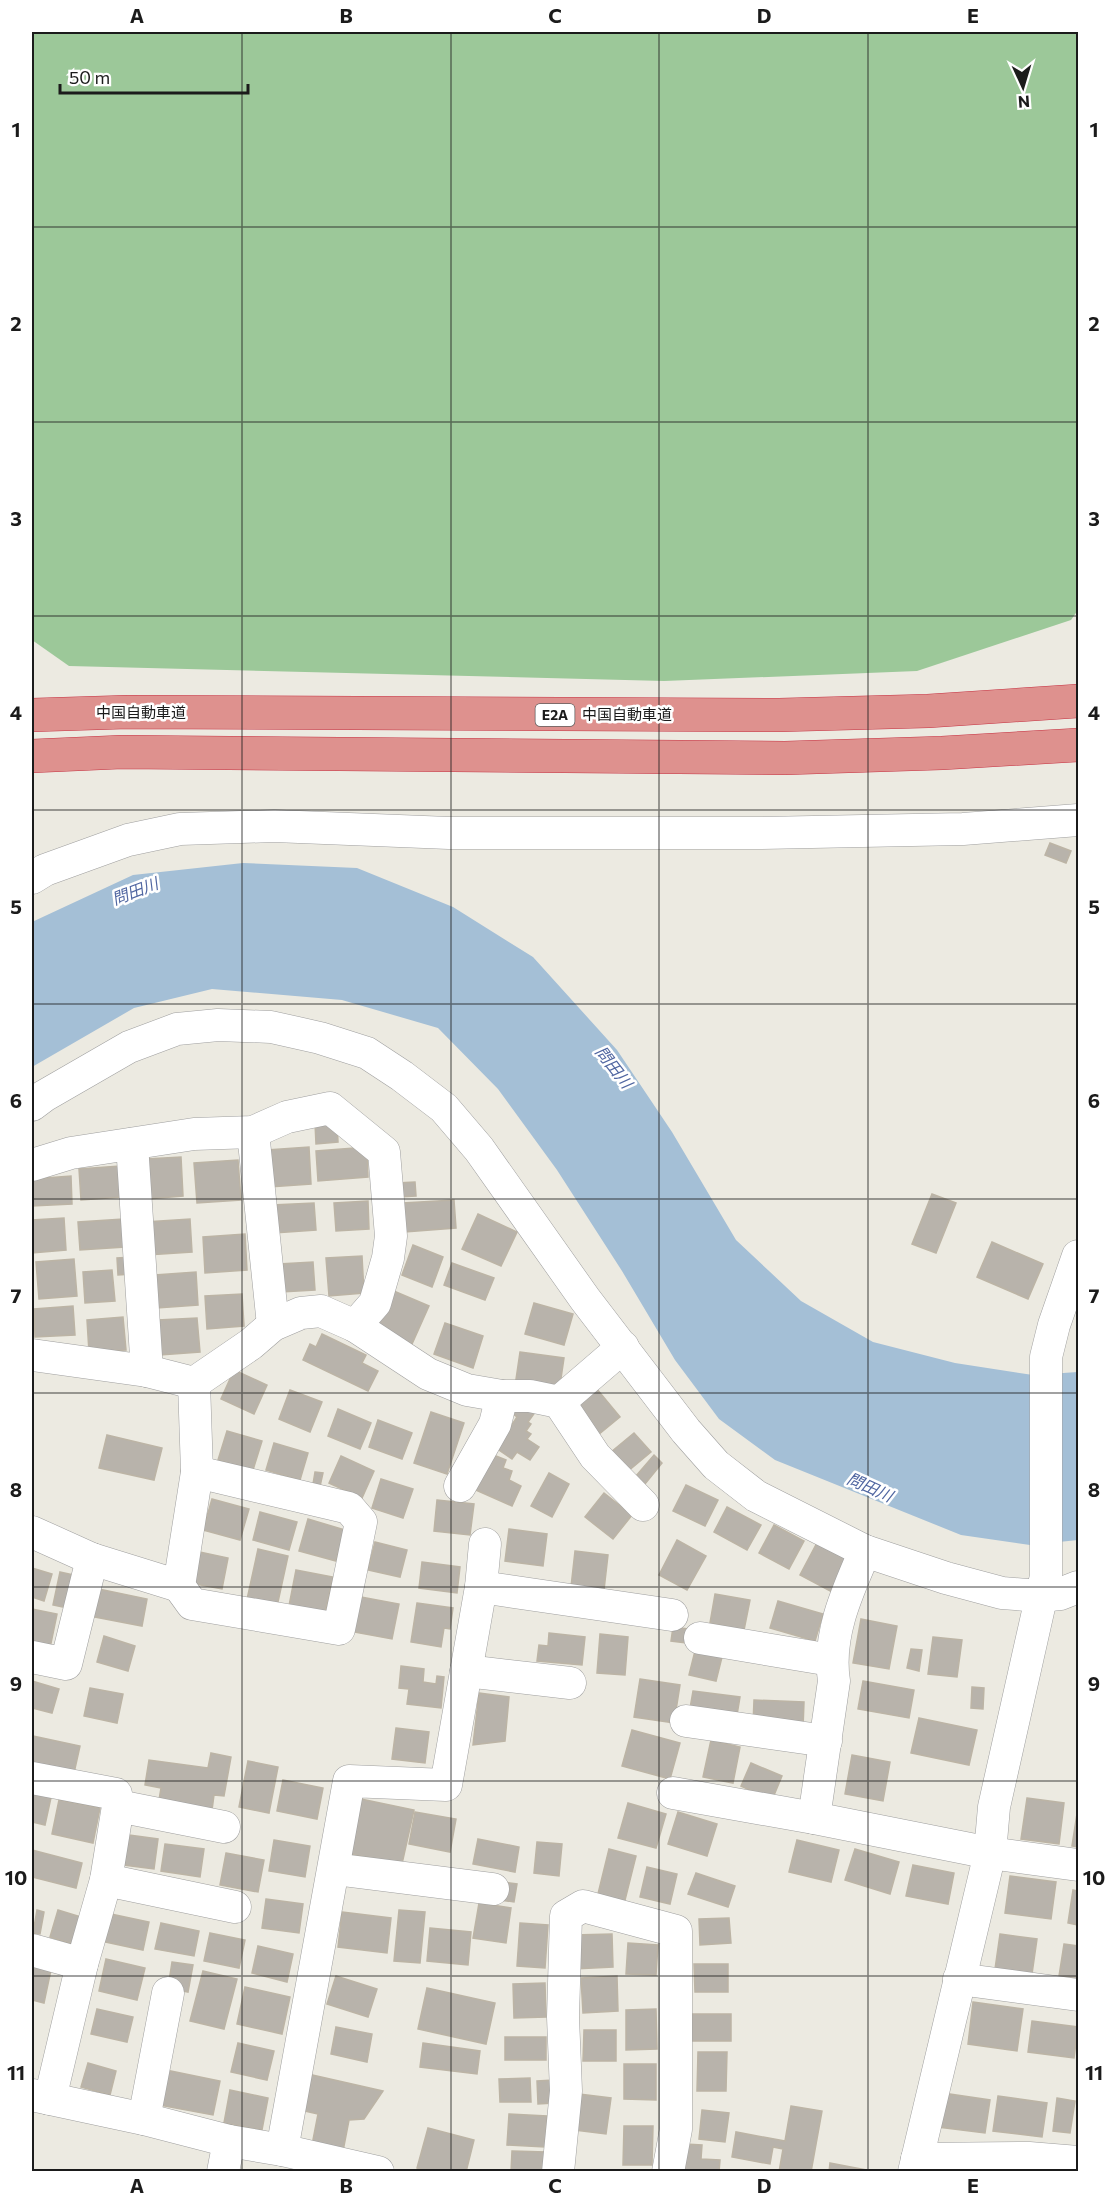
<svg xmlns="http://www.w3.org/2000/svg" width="1110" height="2203" font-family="Commissioner,'Noto Sans JP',sans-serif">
<rect width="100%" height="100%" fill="#eceae1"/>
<!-- forest -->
<polygon fill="#9cc899" points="32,32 1078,32 1078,610 1071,620 917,671 664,681 69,666 32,640"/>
<!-- water -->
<polygon fill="#a4bfd6" points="243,863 357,868 453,907 533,957 617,1050 672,1132 736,1240 801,1301 873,1342 955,1363 1033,1375 1078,1372 1078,1540 1030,1545 961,1535 775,1460 719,1419 675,1360 622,1271 557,1170 498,1089 438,1028 342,1000 212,989 134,1008 32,1067 32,922 133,875"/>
<!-- building -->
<g fill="#b8b3ab" stroke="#bcb4a5" stroke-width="1.5">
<polygon points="1050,843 1071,851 1066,863 1045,855"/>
<polygon points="337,1122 338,1142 316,1144 315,1123"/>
<polygon points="309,1147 311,1184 269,1187 267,1150"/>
<polygon points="367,1147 368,1177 318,1181 316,1151"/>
<polygon points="181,1157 183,1196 148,1199 146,1159"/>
<polygon points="238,1160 241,1200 197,1203 194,1163"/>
<polygon points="120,1166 122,1197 81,1200 79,1169"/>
<polygon points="71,1176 72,1204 32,1206 32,1179"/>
<polygon points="415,1182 416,1196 397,1197 396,1183"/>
<polygon points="932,1194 956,1203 936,1253 912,1244"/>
<polygon points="454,1200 456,1228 405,1232 403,1203"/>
<polygon points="368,1201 369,1229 336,1231 334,1203"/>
<polygon points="314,1203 316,1230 274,1233 272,1205"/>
<polygon points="478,1214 517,1232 501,1266 462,1249"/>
<polygon points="64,1218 66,1250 32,1253 32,1220"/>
<polygon points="123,1219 125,1247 80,1250 78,1222"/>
<polygon points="190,1219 192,1252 147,1255 145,1222"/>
<polygon points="245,1234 247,1270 205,1273 203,1237"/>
<polygon points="992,1242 1043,1264 1028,1299 977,1277"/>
<polygon points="413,1245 443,1257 432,1287 402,1275"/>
<polygon points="362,1256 364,1293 329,1296 326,1258"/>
<polygon points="132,1257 133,1274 118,1275 117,1258"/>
<polygon points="74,1259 77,1296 39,1299 36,1262"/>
<polygon points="313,1262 315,1290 281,1292 279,1264"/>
<polygon points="452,1263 494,1278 485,1300 444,1285"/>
<polygon points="112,1270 115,1301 85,1303 83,1272"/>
<polygon points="196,1272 198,1305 157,1308 155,1275"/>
<polygon points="389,1289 429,1306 412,1344 373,1327"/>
<polygon points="242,1294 244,1326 207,1329 205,1296"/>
<polygon points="534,1303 573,1314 564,1345 525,1334"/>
<polygon points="73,1306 75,1335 35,1337 34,1309"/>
<polygon points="123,1317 126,1350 89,1352 87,1320"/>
<polygon points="197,1318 200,1352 160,1355 158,1320"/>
<polygon points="445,1323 483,1336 473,1368 434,1354"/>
<polygon points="322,1334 366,1355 362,1363 378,1371 368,1391 303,1360 310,1344 316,1347"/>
<polygon points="520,1352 564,1358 559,1392 515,1386"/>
<polygon points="234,1370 267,1385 254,1414 221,1399"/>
<polygon points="596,1388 620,1417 598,1435 574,1406"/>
<polygon points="290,1390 322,1402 310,1432 279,1419"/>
<polygon points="522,1401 536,1411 528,1422 531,1424 526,1431 531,1434 527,1439 539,1447 530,1460 517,1452 512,1459 493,1446 503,1438 517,1417 513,1414"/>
<polygon points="338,1409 371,1423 360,1449 328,1436"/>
<polygon points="431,1412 464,1423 447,1474 414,1463"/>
<polygon points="378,1420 412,1433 402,1459 369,1447"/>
<polygon points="227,1431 262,1441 253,1470 218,1460"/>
<polygon points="634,1433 651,1452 627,1472 611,1452"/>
<polygon points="107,1435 162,1448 154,1480 99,1468"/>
<polygon points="274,1443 308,1453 300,1480 266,1470"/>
<polygon points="491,1454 506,1460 503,1468 512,1471 509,1480 521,1486 512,1506 476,1490"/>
<polygon points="654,1455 662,1463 645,1484 636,1476"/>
<polygon points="341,1456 374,1471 362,1498 329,1483"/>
<polygon points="315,1472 323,1473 319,1491 312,1490"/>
<polygon points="549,1473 569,1484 552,1517 531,1506"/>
<polygon points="381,1479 413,1489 403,1518 372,1508"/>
<polygon points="686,1485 718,1500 705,1526 673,1511"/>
<polygon points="604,1493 632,1515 613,1539 585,1517"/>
<polygon points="212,1499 249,1509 240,1540 203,1530"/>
<polygon points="437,1500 474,1504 470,1535 434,1531"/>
<polygon points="727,1507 761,1525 747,1550 714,1532"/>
<polygon points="260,1512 297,1522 289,1550 253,1540"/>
<polygon points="308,1519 345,1530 336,1561 299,1551"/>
<polygon points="774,1525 804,1541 789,1569 759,1553"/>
<polygon points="509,1529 547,1534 543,1566 505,1561"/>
<polygon points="819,1539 853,1557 834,1593 800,1575"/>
<polygon points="677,1540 706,1556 687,1590 659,1575"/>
<polygon points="375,1542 407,1550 400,1577 368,1570"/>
<polygon points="258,1549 288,1556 276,1611 246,1604"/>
<polygon points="195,1551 228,1558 222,1589 189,1583"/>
<polygon points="575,1551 608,1555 604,1590 571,1587"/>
<polygon points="422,1562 460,1567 457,1593 419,1588"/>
<polygon points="32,1568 52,1574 44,1601 32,1597"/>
<polygon points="296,1570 333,1577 325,1613 289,1606"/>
<polygon points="60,1572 74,1575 68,1608 53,1605"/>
<polygon points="94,1588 147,1599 142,1626 89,1616"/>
<polygon points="715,1594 750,1600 744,1630 710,1623"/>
<polygon points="361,1597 399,1604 392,1639 354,1632"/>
<polygon points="778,1601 823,1614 815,1641 770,1628"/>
<polygon points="417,1603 453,1608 450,1629 444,1628 441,1647 411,1642"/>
<polygon points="32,1609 57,1614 50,1648 32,1644"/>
<polygon points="861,1619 897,1626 889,1669 853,1663"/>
<polygon points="673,1627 688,1629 686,1643 671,1641"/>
<polygon points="549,1633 585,1637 582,1665 537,1661 539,1645 548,1646"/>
<polygon points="600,1634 628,1637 625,1675 597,1673"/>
<polygon points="104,1636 135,1646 128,1671 97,1662"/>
<polygon points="933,1637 962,1640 957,1677 928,1674"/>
<polygon points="911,1649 922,1650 919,1671 907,1668"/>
<polygon points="695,1651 722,1657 716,1681 689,1675"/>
<polygon points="401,1666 424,1669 423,1682 436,1684 437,1676 444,1677 441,1708 407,1704 409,1689 399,1688"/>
<polygon points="640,1679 680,1685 674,1723 634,1717"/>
<polygon points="32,1681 59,1689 52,1713 32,1708"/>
<polygon points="863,1681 914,1690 909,1718 858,1709"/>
<polygon points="972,1687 984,1688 983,1709 971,1708"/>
<polygon points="90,1688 123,1694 117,1723 84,1716"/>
<polygon points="693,1691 740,1697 736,1721 689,1714"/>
<polygon points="479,1693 509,1697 505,1741 473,1745"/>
<polygon points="754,1700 804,1702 803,1728 753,1725"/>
<polygon points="919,1718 977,1730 969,1765 911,1753"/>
<polygon points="396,1728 429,1732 425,1763 392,1759"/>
<polygon points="632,1730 680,1743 670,1779 622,1766"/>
<polygon points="33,1736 80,1746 74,1773 32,1764"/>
<polygon points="711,1740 740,1747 733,1783 703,1777"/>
<polygon points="211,1753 231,1757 224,1796 214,1795 212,1810 159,1800 161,1788 145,1785 149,1760 208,1768"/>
<polygon points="852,1755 890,1762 883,1801 845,1794"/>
<polygon points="248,1761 278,1767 269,1813 239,1807"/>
<polygon points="751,1763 782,1776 772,1800 741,1786"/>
<polygon points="283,1780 323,1788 317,1819 277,1811"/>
<polygon points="32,1788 52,1793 45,1825 32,1822"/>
<polygon points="1027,1798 1064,1803 1059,1844 1021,1839"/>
<polygon points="361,1799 414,1810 402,1864 350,1854"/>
<polygon points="59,1800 100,1808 93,1843 52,1834"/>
<polygon points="628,1803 666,1814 656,1848 618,1838"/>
<polygon points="1078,1807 1078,1847 1072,1846"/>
<polygon points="415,1812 456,1819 450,1852 409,1844"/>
<polygon points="678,1812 717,1824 707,1856 668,1844"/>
<polygon points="129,1835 158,1839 154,1869 124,1865"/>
<polygon points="478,1839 519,1847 515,1872 473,1864"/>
<polygon points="274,1840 310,1846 305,1877 269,1871"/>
<polygon points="797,1840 839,1850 831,1882 789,1872"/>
<polygon points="537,1842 562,1844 559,1876 534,1873"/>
<polygon points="165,1844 204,1849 200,1877 161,1871"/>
<polygon points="609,1849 636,1856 624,1904 597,1898"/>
<polygon points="855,1849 899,1862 890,1894 845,1880"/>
<polygon points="32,1850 82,1863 76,1888 32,1877"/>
<polygon points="226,1853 264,1860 258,1892 220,1885"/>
<polygon points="913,1865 954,1873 948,1904 906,1896"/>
<polygon points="647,1867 677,1874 670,1904 640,1897"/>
<polygon points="696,1873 735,1886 728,1907 688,1894"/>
<polygon points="1010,1876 1056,1882 1051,1919 1005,1913"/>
<polygon points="497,1881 517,1884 514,1902 494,1899"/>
<polygon points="1073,1890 1078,1891 1078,1925 1068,1923"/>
<polygon points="266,1899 303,1904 299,1933 262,1928"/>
<polygon points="479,1903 511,1908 506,1943 473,1938"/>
<polygon points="37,1910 44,1912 40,1934 33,1933"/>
<polygon points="58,1910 81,1917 72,1944 50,1937"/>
<polygon points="399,1910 425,1912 420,1963 394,1961"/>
<polygon points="342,1912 391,1918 387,1953 338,1947"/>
<polygon points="111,1914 149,1922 143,1950 105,1942"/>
<polygon points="729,1918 731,1943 700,1945 699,1919"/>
<polygon points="161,1923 199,1931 194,1956 155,1949"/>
<polygon points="520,1923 548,1925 545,1968 517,1966"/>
<polygon points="430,1928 471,1932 468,1965 427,1961"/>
<polygon points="210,1933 245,1940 239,1968 204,1961"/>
<polygon points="612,1934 613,1967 574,1969 573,1935"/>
<polygon points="1000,1934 1037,1939 1032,1974 995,1969"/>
<polygon points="628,1943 658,1945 656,1975 626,1974"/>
<polygon points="1064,1944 1078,1946 1078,1978 1059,1976"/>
<polygon points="258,1946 293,1954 287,1982 252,1973"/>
<polygon points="106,1959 145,1968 137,2000 99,1991"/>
<polygon points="32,1961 52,1965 44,2003 32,2000"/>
<polygon points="172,1962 193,1965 188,1992 168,1988"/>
<polygon points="694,1964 728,1964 728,1992 695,1992"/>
<polygon points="203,1971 237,1979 224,2029 190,2021"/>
<polygon points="336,1976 377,1989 368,2017 327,2004"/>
<polygon points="617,1976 618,2011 583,2013 581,1978"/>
<polygon points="545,1983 546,2017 514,2018 513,1984"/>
<polygon points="245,1987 290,1997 282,2034 237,2024"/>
<polygon points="427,1988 495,2003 486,2044 418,2029"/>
<polygon points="973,2002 1023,2009 1017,2051 968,2044"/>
<polygon points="97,2009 133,2017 127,2042 91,2034"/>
<polygon points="656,2009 657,2049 626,2050 626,2010"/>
<polygon points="692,2014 731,2014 731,2041 691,2041"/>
<polygon points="1032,2021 1078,2027 1074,2058 1028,2052"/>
<polygon points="336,2027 372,2034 367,2062 331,2054"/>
<polygon points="584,2030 616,2030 616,2061 583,2061"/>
<rect x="505" y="2037" width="41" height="23"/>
<polygon points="238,2043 274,2051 267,2080 231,2072"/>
<polygon points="423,2043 480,2051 477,2074 420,2067"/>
<polygon points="698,2052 727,2052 726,2091 697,2091"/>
<polygon points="88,2063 116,2071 110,2095 81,2087"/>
<polygon points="624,2064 656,2064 656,2100 624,2099"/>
<polygon points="166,2070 220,2081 213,2115 159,2105"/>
<polygon points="308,2074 383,2091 364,2119 349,2120 343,2151 312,2145 318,2114 300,2110"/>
<polygon points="530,2078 531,2102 500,2102 499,2079"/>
<polygon points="553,2080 554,2103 538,2104 537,2081"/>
<polygon points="230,2090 268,2098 262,2130 224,2123"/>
<polygon points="943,2093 990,2100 985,2133 938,2127"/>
<polygon points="579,2094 611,2098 606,2134 575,2130"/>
<polygon points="998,2096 1047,2103 1042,2137 993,2131"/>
<polygon points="1057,2098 1075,2101 1070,2133 1053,2131"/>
<polygon points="791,2106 822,2111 811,2172 779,2172 783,2149 773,2147 770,2164 732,2157 736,2132 785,2141"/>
<polygon points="702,2110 729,2113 725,2142 699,2139"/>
<polygon points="509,2114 547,2116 545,2147 507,2145"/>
<polygon points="624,2126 653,2126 652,2165 623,2165"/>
<polygon points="428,2128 474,2140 466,2172 429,2172 417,2168"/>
<polygon points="685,2144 702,2145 701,2159 720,2160 719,2172 683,2172"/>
<polygon points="512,2151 546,2152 546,2172 511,2172"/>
<polygon points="830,2163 877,2172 829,2172"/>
</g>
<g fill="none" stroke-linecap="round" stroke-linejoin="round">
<defs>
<g id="minor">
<polyline points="32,878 45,870 128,840 180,829 274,826 449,833 760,833 963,829 1078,820"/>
<polyline points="32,1105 44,1096 129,1047 177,1029 218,1025 271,1027 320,1038 367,1053 402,1076 444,1108 479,1149 585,1299 686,1431 716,1465 756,1496 865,1551 946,1578 1002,1593 1040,1596 1060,1594 1078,1587"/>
<polyline points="253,1132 273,1325"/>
<polyline points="132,1144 147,1371"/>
<polyline points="32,1165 71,1153 194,1134 253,1132 287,1117 330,1108 384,1152 391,1236 388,1258 375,1303 355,1326"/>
<polyline points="32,1355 147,1371 194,1383 251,1344 273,1325 301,1313 321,1311 355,1326 428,1374 467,1390 502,1396 530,1396 559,1402 595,1456 643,1505"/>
<polyline points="559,1402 623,1347"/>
<polyline points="460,1486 495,1424 502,1396"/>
<polyline points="32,1532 92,1559 179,1586 197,1472 194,1383"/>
<polyline points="179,1586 192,1604 339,1629 361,1522 349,1508 197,1472"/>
<polyline points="481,1587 485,1544"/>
<polyline points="700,1638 831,1660"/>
<polyline points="32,1657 66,1664 92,1559"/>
<polyline points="466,1671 570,1683"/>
<polyline points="686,1721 826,1741"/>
<polyline points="32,1778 116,1794 118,1806 106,1880 82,1964 50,2099"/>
<polyline points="673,1793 814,1818 990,1853 1078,1865"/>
<polyline points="118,1806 224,1827"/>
<path d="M814 1818 834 1681C827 1636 847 1592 865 1551"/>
<polyline points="334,1869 493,1889"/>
<polyline points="106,1880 235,1907"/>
<polyline points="32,1950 82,1964"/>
<polyline points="959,1979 1078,1995"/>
<polyline points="32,2095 144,2119 229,2141 282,2150 378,2172"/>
<polyline points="144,2119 168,1993"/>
<polyline points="282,2150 349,1781 446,1785 481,1587 672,1615"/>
<polyline points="917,2159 1029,2158 1078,2162"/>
<polyline points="223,2172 229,2141"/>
<polyline points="558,2172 566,2091 563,2017 566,1916 583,1906 676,1931 676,2129 668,2172"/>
<polyline points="914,2172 990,1853 994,1807 1046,1576 1046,1357 1054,1325 1078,1256"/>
</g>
<g id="highway">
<polyline points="32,715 128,712 779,715 928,711 1078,701"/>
<polyline points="32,756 122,752 785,758 942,753 1078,745"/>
</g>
</defs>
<!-- minor casing -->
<use href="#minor" stroke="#9f9f9f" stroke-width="33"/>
<!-- highway casing -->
<use href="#highway" stroke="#c63242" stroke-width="34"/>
<!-- minor -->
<use href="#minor" stroke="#fff" stroke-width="32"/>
<!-- highway -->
<use href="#highway" stroke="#de918e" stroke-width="33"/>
</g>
<!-- grid -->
<path fill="none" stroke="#1b1b1b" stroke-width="1.5" stroke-opacity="0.55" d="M242 32V2172M451 32V2172M659 32V2172M868 32V2172M32 227H1078M32 422H1078M32 616H1078M32 810H1078M32 1004H1078M32 1199H1078M32 1393H1078M32 1587H1078M32 1781H1078M32 1976H1078"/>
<g text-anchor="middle" stroke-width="5" stroke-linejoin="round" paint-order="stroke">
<!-- shield labels -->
<rect fill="#fff" stroke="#5f5f5f" stroke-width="1.5" x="535.5" y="704" width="39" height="22" rx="4.5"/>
<g font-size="14" font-weight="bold" fill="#1b1b1b">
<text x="555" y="720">E2A</text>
</g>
<!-- street labels -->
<g font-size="15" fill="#1b1b1b" stroke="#fff">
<text x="141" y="718">中国自動車道</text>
<text x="627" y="720">中国自動車道</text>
</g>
<!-- water labels -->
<g font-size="16" font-style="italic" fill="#5066a1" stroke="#fff">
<text transform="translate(135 891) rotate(-21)" y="6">問田川</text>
<text transform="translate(614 1067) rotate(52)" y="6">問田川</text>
<text transform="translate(870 1487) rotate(24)" y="6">問田川</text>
</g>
</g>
<!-- border -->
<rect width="1110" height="2203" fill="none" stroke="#ffffff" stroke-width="66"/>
<!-- north arrow -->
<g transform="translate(1023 87) rotate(176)" stroke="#ffffff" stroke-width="4.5" paint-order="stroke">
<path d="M0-4.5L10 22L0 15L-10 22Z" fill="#1b1b1b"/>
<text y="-9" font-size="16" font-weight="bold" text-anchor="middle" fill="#1b1b1b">N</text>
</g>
<!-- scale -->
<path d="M60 84v9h188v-9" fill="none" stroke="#1b1b1b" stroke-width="3"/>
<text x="69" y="84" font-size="18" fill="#1b1b1b" stroke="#ffffff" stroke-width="4.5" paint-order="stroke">50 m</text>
<rect x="33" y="33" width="1044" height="2137" fill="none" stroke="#1b1b1b" stroke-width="2"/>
<g font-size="20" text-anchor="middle" font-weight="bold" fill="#1b1b1b">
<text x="137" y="23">A</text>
<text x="346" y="23">B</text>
<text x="555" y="23">C</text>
<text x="764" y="23">D</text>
<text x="973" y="23">E</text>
<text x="16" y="137">1</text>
<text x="1094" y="137">1</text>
<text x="16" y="331">2</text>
<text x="1094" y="331">2</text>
<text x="16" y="526">3</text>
<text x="1094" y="526">3</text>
<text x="16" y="720">4</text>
<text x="1094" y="720">4</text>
<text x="16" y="914">5</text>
<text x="1094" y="914">5</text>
<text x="16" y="1108">6</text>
<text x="1094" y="1108">6</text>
<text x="16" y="1303">7</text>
<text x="1094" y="1303">7</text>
<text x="16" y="1497">8</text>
<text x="1094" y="1497">8</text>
<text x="16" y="1691">9</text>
<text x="1094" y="1691">9</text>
<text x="16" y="1885">10</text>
<text x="1094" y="1885">10</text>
<text x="16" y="2080">11</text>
<text x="1094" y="2080">11</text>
<text x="137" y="2193">A</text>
<text x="346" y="2193">B</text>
<text x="555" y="2193">C</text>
<text x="764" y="2193">D</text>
<text x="973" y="2193">E</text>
</g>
</svg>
